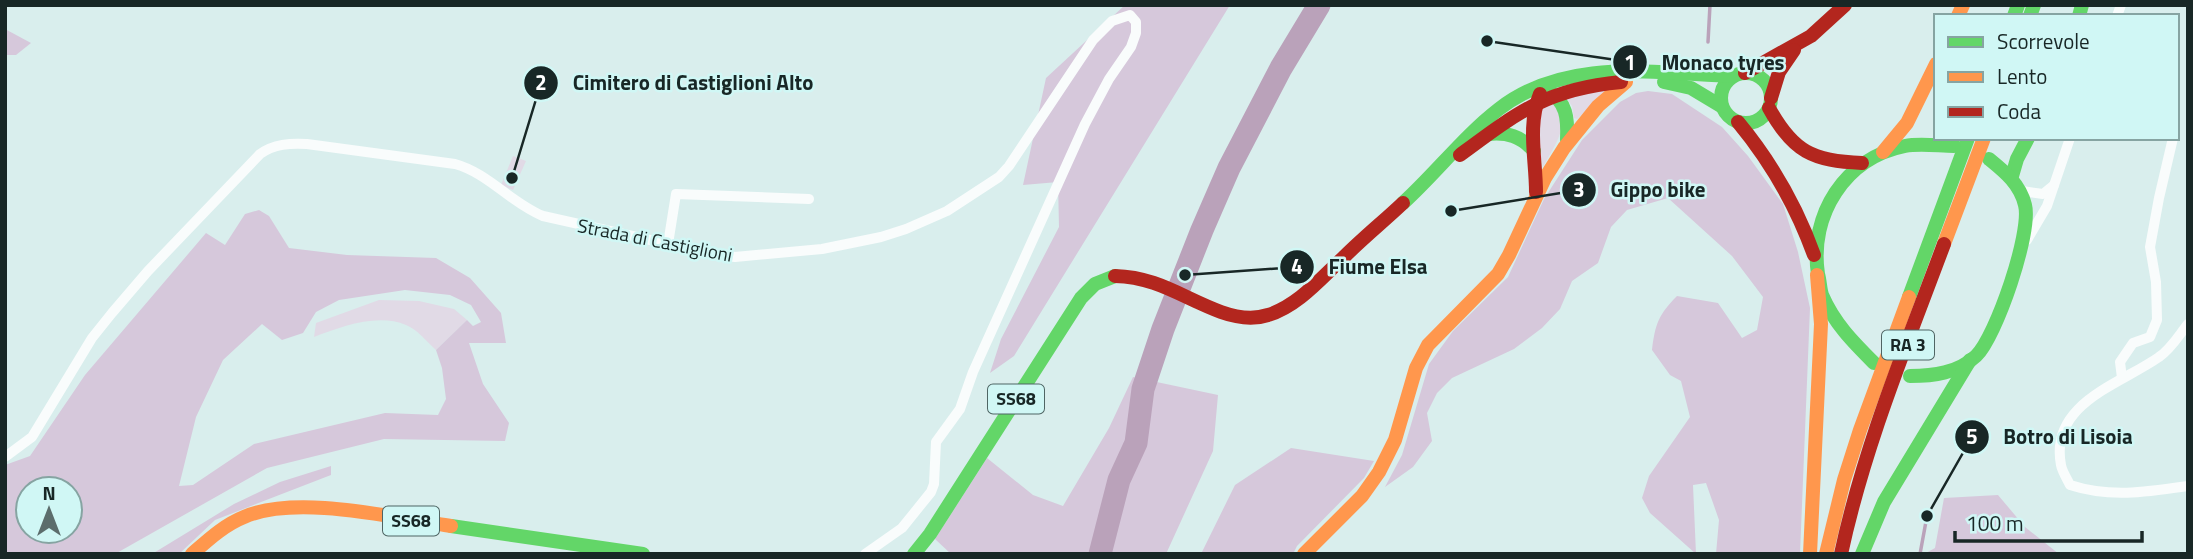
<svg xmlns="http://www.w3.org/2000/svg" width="2193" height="559" font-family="'Titillium Web',sans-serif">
<rect width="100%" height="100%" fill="#d9eeed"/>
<!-- green -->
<g fill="#e1dae6">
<polygon points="1603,90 1604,94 1577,119 1574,118 1572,106 1565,96"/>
<path d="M1553 103C1574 121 1553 148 1543 167 1539 147 1533 123 1545 104Z"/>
<polygon points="513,156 526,161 513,190 501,185"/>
<path d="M379 300 419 301 454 309 467 320 436 350C427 342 417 329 406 325 377 313 341 327 314 337L316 323Z"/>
</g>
<!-- forest -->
<g fill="#d6c8db" fill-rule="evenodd">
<polygon points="1125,5 1230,5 1014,356 990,373 1001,339 1059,227 1058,182 1023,185 1046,78"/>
<polygon points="5,29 31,43 16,55 5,55"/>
<path d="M1648 91 1672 94 1722 127 1748 156 1783 204 1798 252 1810 308 1800 554H1716L1719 520 1706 483 1693 485 1696 554 1650 513 1642 498 1649 476 1690 417 1681 381 1670 375 1652 350C1655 324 1659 314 1677 296L1718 303 1742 338 1757 330 1763 297 1732 256 1668 198 1627 210 1611 227 1598 263 1572 281 1560 309 1542 328 1514 349 1452 378 1437 393 1427 413 1432 441 1413 467 1385 487 1402 455 1429 364 1453 331 1508 277 1544 199 1582 140 1620 102 1636 93Z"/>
<path d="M259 210 269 216 289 248 347 255 436 258 470 278 501 313 506 343H469L483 384 509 423 505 441 384 439 267 468 115 554H5V465L30 456 85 375 206 233 225 245 245 214ZM405 290 450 295 471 305 481 322 473 326 467 320 436 350 442 368 446 399 438 415 385 413 254 444 193 485 179 486 196 417 223 360 262 324 282 340 303 333 316 312 339 300ZM70 489V531H28V489Z"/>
<polygon points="1133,377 1218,395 1213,451 1166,554 951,554 935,539 987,458 1033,495 1063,506 1109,428"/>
<polygon points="1291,448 1374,461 1364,478 1297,546 1293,554 1201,554 1235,485"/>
<polygon points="331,466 331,475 215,520 179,554 152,554 234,504 280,482"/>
<polygon points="1998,495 2025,527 2059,554 1924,554 1935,548 1944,498"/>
</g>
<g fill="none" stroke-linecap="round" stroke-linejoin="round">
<!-- stream -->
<g stroke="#baa2ba" stroke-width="3.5">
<polyline points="1708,42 1710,5"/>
<polyline points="1920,554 1927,516"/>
</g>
<!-- river -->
<polyline stroke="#baa2ba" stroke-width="23" points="1100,554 1119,480 1136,443 1143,389 1163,329 1202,230 1229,168 1281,68 1319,5"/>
<!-- street -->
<g stroke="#f9fcfc" stroke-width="10">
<polyline points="2117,16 2121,5"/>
<polyline points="2022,191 2043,194 2054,185"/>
<polyline points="2027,240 2047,206 2070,138"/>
<polyline points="668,244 676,194 809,199"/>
<path d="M2188 324C2179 335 2171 349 2159 357 2121 384 2049 403 2061 465 2062 471 2067 479 2070 485 2110 498 2147 492 2188 486"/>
<polyline points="2122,378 2120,362 2133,343 2150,337 2157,320 2156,282 2150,247 2159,198 2173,138"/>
<path d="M5 457 32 437 92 338 112 313 148 271 260 154C274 144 290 143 307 144L455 164C488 173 511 203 543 216L708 253 735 257 822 249 881 237 906 229 947 211 999 177 1009 166 1093 40 1112 21 1130 15 1136 22V33L1131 47 1109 79 1085 124 973 372 960 409 936 442 934 484 931 492 902 528 865 554"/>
</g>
<!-- fast -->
<g stroke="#63d668" stroke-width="14">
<polyline points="2014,16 2018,5"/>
<polyline points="2030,16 2034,5"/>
<polyline points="2079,16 2082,5"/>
<circle cx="1746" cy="98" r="25"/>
<polyline points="1664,82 1691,88 1721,106"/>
<path d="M1547 91C1567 101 1568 119 1567 140"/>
<path d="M1488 134C1507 132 1521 136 1534 151"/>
<polyline points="2012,176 2017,159 2028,138"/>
<path d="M1403 203C1436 173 1464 136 1499 109 1566 57 1654 73 1733 76"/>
<polyline points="1909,297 1968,138"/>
<path d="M1874 363C1853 342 1834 323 1822 295 1820 289 1820 281 1818 274 1809 215 1845 158 1905 146 1920 143 1939 146 1954 146"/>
<path d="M1910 376C1933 376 1958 373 1976 356 1996 337 2032 232 2025 205 2020 184 2005 172 1989 159"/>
<polyline points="451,526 643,554"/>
<polyline points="914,554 930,534 1081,298 1095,284 1115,276"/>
<polyline points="1862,554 1884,502 1970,360"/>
</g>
<!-- slow -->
<g stroke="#ff974d" stroke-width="14">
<polyline points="1958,16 1963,5"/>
<polyline points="1883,152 1907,123 1936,64"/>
<polyline points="1944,244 1984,138"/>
<path d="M192 554C208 540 224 525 244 517 297 494 394 518 451 526"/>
<polyline points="1304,554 1362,496 1379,472 1395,440 1416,368 1428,345 1498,274 1509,255 1545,178 1564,148 1598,106 1626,82"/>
<polyline points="1810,554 1821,324 1817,275"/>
<polyline points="1826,554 1844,480 1860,430 1909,297"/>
</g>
<!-- jam -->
<g stroke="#b3261e" stroke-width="14">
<polyline points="1745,73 1811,36 1845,5"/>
<polyline points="1771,98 1779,72 1794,50"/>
<path d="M1769 108C1793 152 1813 161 1862 163"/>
<path d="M1738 122C1772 163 1796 205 1814 255"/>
<path d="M1460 155C1518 112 1547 89 1621 82"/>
<path d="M1536 192C1536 159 1527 126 1540 94"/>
<path d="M1115 276C1157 277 1183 298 1221 312 1235 317 1253 320 1268 315 1298 306 1321 278 1344 257 1363 238 1384 221 1403 203"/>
<path d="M1841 554C1864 447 1906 346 1944 244"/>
</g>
</g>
<g text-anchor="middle" stroke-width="5" stroke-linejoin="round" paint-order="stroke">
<!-- shield labels -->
<g fill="#d0f7f5" stroke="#4f6564" stroke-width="2">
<rect x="1882" y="330.5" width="52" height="29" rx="5"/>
<rect x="988" y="384.5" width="56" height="29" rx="5"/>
<rect x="383" y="506.5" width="56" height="29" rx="5"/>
</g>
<g font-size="18" font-weight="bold" fill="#182726">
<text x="1908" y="351">RA 3</text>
<text x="1016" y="405">SS68</text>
<text x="411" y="527">SS68</text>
</g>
<!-- street labels -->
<g font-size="19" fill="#182726" stroke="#d0f7f5">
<text transform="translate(655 240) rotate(11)" y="7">Strada di Castiglioni</text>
</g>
</g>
<!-- callouts -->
<path fill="none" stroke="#182726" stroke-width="2.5" d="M1487 41L1630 62M512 178L541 83M1451 211L1579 190M1185 275L1297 267M1927 516L1972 437"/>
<g fill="#182726" stroke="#d0f7f5" stroke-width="2.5">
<circle cx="1487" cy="41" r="7"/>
<circle cx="512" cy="178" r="7"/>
<circle cx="1451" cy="211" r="7"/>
<circle cx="1185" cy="275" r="7"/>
<circle cx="1927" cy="516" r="7"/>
<circle cx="1630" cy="62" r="18"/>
<circle cx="541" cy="83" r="18"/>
<circle cx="1579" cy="190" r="18"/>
<circle cx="1297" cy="267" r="18"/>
<circle cx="1972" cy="437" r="18"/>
</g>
<g font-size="21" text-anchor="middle" font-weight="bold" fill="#fff">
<text x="1630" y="70">1</text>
<text x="541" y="90">2</text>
<text x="1579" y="197">3</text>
<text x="1297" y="274">4</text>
<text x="1972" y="444">5</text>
</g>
<g font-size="21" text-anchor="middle" font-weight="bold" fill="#182726" stroke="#d0f7f5" stroke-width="5" stroke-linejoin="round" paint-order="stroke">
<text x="1723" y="70">Monaco tyres</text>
<text x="693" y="90">Cimitero di Castiglioni Alto</text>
<text x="1658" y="197">Gippo bike</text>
<text x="1378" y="274">Fiume Elsa</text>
<text x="2068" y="444">Botro di Lisoia</text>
</g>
<!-- border -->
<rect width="2193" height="559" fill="none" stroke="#182726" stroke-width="14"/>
<!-- legend -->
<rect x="1934" y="14" width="245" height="126" fill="#d0f7f5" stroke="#86a4a2" stroke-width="2"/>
<rect x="1948" y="37" width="35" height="10" fill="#63d668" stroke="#86a4a2" stroke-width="2"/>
<text x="1997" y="49" font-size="21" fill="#182726">Scorrevole</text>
<rect x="1948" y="72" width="35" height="10" fill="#ff974d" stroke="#86a4a2" stroke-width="2"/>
<text x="1997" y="84" font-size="21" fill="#182726">Lento</text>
<rect x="1948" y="107" width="35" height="10" fill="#b3261e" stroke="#86a4a2" stroke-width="2"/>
<text x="1997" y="119" font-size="21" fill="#182726">Coda</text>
<!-- north arrow -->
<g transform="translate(49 510)"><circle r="33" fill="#d0f7f5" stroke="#86a4a2" stroke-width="2"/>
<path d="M0-5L12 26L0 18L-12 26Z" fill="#5c6d6c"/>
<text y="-10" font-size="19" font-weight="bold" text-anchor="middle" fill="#182726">N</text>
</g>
<!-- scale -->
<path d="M1955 531v10h187v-10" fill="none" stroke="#182726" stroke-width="3.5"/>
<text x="1966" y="531" font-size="21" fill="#182726" stroke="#d0f7f5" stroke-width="5" paint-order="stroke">100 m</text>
</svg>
